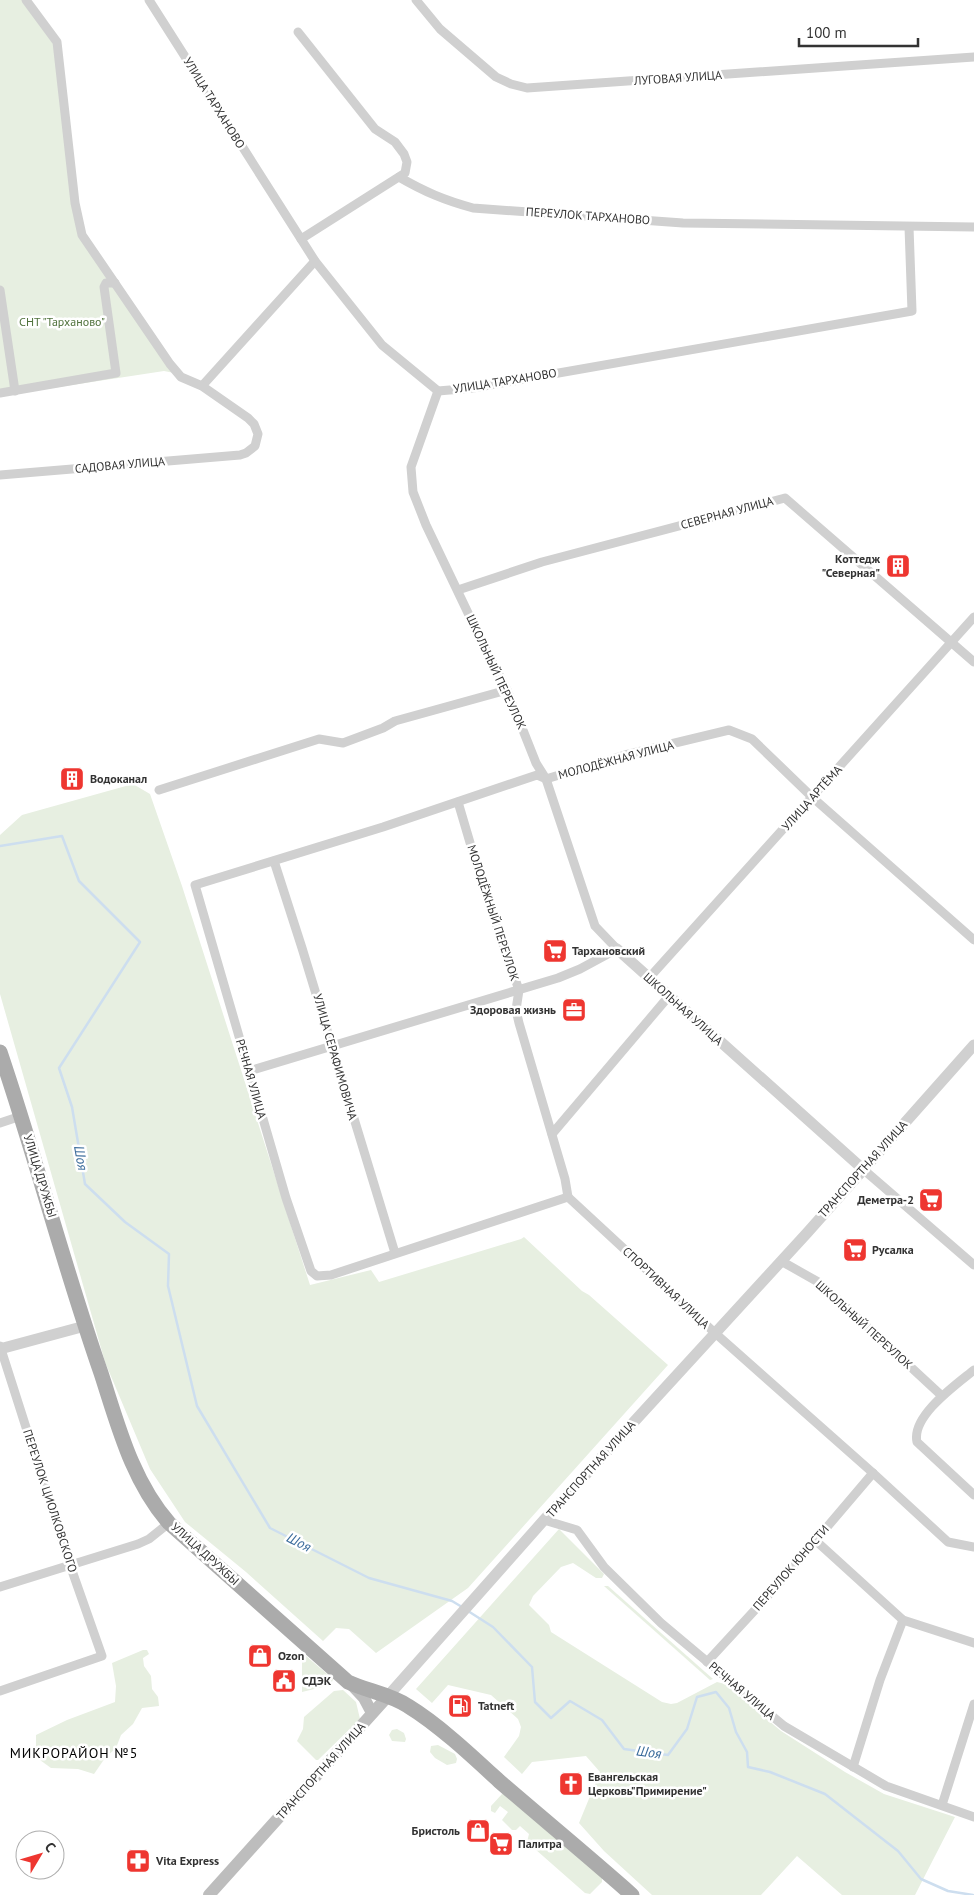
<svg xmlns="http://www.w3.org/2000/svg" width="974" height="1895" font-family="'PT Sans',sans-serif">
<rect width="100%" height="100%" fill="#fff"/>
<!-- green -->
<g fill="#e7efe1">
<polygon points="0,0 24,0 55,42 78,235 174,373 164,371 0,396"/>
<polygon points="133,784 150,794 182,886 310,1285 371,1270 379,1282 521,1239 524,1237 582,1291 589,1295 668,1365 468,1588 376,1653 349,1629 336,1628 323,1641 246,1572 185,1522 150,1469 105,1362 0,994 0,835 22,815"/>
<polygon points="559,1529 604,1574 602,1578 596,1578 573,1563 561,1567 533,1596 529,1605 549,1625 551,1632 662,1702 671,1704 677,1703 717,1682 725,1684 781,1731 845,1772 884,1794 955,1817 915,1895 842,1895 797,1856 761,1895 652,1895 604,1851 579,1823 600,1772 586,1756 532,1762 522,1774 504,1757 519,1736 521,1727 518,1719 491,1695 448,1685 432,1703 416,1689"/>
<polygon points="604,1586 608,1586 713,1679 710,1680"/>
<polygon points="143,1650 147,1650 149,1654 143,1658 144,1666 151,1676 152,1689 158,1697 159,1706 142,1708 133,1724 121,1735 116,1748 105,1758 94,1774 78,1769 51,1768 40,1760 36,1748 36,1735 67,1720 115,1702 116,1686 112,1663"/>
<polygon points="306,1656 333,1679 331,1685 302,1692 302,1658"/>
<polygon points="343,1690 356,1702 360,1719 318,1760 316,1760 297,1741 303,1729 304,1717 334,1691"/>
<polygon points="397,1729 404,1733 406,1739 405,1742 392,1741 389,1735 392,1730"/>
<polygon points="438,1745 455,1754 457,1759 456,1763 447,1765 435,1758 430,1752 431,1746"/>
<polygon points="502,1794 507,1795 602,1877 602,1882 590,1894 585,1893 527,1842 529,1834 520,1826 516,1830 512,1830 502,1820 508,1812 500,1806 495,1813 491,1811 491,1806"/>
</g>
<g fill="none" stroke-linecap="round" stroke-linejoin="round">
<!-- stream -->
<g stroke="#cddeef" stroke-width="2.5">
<polyline points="0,846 62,836 79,881 140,942 59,1068 72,1107 85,1184 125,1222 169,1254 168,1286 197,1406 270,1528 369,1578 452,1601 462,1607"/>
<polyline points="468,1611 493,1627 532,1667 535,1702 551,1718 570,1701 602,1720 624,1749 668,1755 687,1729 697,1697 716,1692 729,1708 736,1732 747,1752 748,1767 770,1772 825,1794 898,1851 921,1879 948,1891 973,1895"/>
</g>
<!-- minor -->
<g stroke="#d0d0d0" stroke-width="9">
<polyline points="149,0 315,261 382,345 438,391 473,388 912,311 909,227"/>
<polyline points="416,0 440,29 496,77 511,84 527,88 974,57"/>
<polyline points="298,32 375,129 395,142 404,154 407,162 405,173 301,239"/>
<path d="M399 177C425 192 444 200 473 208L683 223 974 227"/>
<polyline points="0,290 15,391"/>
<polyline points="202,386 315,261"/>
<polyline points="0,393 116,373 104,287 106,283 115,283"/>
<polyline points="0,475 240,455 246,453 255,446 258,434 254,424 248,418 202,386 181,377 170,364 82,235 75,203 57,42 26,0"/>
<polyline points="458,590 542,562 785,498 974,662"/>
<polyline points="159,790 319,739 343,743 383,728 395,721 507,690"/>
<polyline points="458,802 484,890 519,990 516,1010 519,1023 565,1179 568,1197"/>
<polyline points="274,861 302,948 395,1253"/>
<polyline points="649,978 974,617"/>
<polyline points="249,1071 558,978 580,969 617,949 595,926 546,779 536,763 507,690 479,636 426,525 413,492 411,467 438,391"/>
<polyline points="0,1123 21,1116"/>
<polyline points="552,1134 669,996"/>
<polyline points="864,1170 974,1265"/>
<polyline points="568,1197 331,1275 317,1276 311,1271 286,1198 195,885 383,827 537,775 546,779 625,755 729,730 752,739 812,797 974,940"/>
<polyline points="568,1197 715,1333 873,1473 948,1542 974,1547"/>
<polyline points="781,1261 820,1283 942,1396"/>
<polyline points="0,1346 70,1565 102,1656 0,1691"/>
<path d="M974 1370C957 1384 911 1416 917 1442L974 1495"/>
<polyline points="544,1520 577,1530 604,1567 661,1623 784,1726 886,1786 974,1817"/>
<polyline points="815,1540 903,1620 974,1643"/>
<polyline points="0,1587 138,1544 149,1539 169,1523"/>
<polyline points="707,1662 776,1587 873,1473"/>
<polyline points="853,1767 880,1680 903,1620"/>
<polyline points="942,1805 974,1704"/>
</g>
<!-- tertiary -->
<g stroke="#d0d0d0" stroke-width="11">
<polyline points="617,949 864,1170"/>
<polyline points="0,1349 85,1326"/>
<polyline points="388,1696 544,1520 807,1233 974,1045"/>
</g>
<!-- secondary -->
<g stroke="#bdbdbd" stroke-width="12">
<polyline points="350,1683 364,1698 372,1713"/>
<polyline points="209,1895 388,1696"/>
</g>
<!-- primary -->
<path stroke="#ababab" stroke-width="15" d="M0 1052C36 1158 64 1267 101 1373 118 1425 132 1481 169 1523L348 1682C367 1691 390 1694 408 1706 439 1725 472 1756 499 1781 543 1819 588 1856 632 1895"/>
</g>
<!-- icons -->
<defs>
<symbol id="building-square" viewBox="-11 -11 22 22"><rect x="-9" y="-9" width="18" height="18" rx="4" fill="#ee3630" stroke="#fff"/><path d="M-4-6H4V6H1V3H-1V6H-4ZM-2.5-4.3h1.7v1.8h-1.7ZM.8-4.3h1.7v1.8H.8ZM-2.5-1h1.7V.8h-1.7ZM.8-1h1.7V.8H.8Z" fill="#fff"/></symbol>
<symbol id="supermarket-square" viewBox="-11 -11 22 22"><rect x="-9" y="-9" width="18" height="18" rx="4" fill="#ee3630" stroke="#fff"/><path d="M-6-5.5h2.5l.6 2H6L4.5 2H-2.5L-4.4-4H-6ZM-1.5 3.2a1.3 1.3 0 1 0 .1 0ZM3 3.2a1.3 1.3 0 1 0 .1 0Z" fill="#fff"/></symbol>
<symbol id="office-square" viewBox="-11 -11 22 22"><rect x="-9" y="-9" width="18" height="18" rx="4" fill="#ee3630" stroke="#fff"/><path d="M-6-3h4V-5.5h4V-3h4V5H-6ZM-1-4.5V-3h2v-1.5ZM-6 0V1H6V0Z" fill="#fff"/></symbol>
<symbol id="shop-square" viewBox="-11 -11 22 22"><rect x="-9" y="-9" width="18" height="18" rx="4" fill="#ee3630" stroke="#fff"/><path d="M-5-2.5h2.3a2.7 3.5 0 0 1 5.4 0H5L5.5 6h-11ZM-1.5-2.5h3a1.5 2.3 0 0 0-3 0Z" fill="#fff"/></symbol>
<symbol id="civic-square" viewBox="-11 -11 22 22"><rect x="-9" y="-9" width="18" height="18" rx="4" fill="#ee3630" stroke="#fff"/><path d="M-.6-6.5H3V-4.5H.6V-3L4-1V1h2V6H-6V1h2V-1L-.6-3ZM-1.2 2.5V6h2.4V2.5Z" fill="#fff"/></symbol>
<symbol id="fuel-square" viewBox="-11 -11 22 22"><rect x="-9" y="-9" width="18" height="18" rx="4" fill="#ee3630" stroke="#fff"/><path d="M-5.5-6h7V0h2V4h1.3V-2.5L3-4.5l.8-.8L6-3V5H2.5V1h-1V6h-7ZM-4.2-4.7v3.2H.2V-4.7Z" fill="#fff"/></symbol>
<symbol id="church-square" viewBox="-11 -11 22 22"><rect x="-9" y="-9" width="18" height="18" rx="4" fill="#ee3630" stroke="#fff"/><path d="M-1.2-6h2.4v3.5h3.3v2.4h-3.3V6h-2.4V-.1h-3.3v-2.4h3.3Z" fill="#fff"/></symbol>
<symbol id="pharmacy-square" viewBox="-11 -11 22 22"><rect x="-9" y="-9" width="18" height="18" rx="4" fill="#ee3630" stroke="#fff"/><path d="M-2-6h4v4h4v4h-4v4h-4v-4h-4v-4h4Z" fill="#fff"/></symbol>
</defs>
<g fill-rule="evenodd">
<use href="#building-square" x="884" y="552" width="28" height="28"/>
<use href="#building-square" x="58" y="765" width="28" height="28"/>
<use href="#supermarket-square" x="541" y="937" width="28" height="28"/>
<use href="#office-square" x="560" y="996" width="28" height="28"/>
<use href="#supermarket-square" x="917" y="1186" width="28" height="28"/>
<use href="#supermarket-square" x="841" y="1236" width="28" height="28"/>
<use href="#shop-square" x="246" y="1642" width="28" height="28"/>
<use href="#civic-square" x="270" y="1667" width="28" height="28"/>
<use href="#fuel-square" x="446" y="1692" width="28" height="28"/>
<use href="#church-square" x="557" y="1770" width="28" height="28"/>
<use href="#shop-square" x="464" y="1817" width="28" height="28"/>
<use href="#supermarket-square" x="487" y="1830" width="28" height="28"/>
<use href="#pharmacy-square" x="124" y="1847" width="28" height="28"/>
</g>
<g text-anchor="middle" stroke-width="5" stroke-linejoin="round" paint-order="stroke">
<!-- street labels -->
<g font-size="12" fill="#333" stroke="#fff">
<text transform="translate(678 78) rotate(-4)" y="4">ЛУГОВАЯ УЛИЦА</text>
<text transform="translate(214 103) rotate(58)" y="4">УЛИЦА ТАРХАНОВО</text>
<text transform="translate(588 216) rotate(4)" y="4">ПЕРЕУЛОК ТАРХАНОВО</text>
<text transform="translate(505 381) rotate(-9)" y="4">УЛИЦА ТАРХАНОВО</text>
<text transform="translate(120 465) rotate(-5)" y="4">САДОВАЯ УЛИЦА</text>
<text transform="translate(727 513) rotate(-15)" y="4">СЕВЕРНАЯ УЛИЦА</text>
<text transform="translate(496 672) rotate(65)" y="4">ШКОЛЬНЫЙ ПЕРЕУЛОК</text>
<text transform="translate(616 760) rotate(-15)" y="4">МОЛОДЁЖНАЯ УЛИЦА</text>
<text transform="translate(812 798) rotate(-48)" y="4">УЛИЦА АРТЁМА</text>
<text transform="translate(493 913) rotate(72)" y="4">МОЛОДЁЖНЫЙ ПЕРЕУЛОК</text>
<text transform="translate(683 1009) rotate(42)" y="4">ШКОЛЬНАЯ УЛИЦА</text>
<text transform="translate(335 1057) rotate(74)" y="4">УЛИЦА СЕРАФИМОВИЧА</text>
<text transform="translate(251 1079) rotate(74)" y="4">РЕЧНАЯ УЛИЦА</text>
<text transform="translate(863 1169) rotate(-48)" y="4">ТРАНСПОРТНАЯ УЛИЦА</text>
<text transform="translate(40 1176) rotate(73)" y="4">УЛИЦА ДРУЖБЫ</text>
<text transform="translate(666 1288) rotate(43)" y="4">СПОРТИВНАЯ УЛИЦА</text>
<text transform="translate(864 1325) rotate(42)" y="4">ШКОЛЬНЫЙ ПЕРЕУЛОК</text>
<text transform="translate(591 1469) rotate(-48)" y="4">ТРАНСПОРТНАЯ УЛИЦА</text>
<text transform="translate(50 1501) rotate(72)" y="4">ПЕРЕУЛОК ЦИОЛКОВСКОГО</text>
<text transform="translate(205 1554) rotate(42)" y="4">УЛИЦА ДРУЖБЫ</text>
<text transform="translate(791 1568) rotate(-49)" y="4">ПЕРЕУЛОК ЮНОСТИ</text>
<text transform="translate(742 1691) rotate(40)" y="4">РЕЧНАЯ УЛИЦА</text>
<text transform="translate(321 1771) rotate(-48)" y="4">ТРАНСПОРТНАЯ УЛИЦА</text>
</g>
<!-- park labels -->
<g font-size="12" fill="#50723c" stroke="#fff">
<text x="62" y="326">СНТ "Тарханово"</text>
</g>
<!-- poi labels -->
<g font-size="12" font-weight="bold" fill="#333" stroke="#fff" text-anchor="start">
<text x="880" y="563" text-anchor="end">Коттедж<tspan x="880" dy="14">"Северная"</tspan></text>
<text x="90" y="783">Водоканал</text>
<text x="572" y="955">Тархановский</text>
<text x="556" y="1014" text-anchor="end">Здоровая жизнь</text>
<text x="914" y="1204" text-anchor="end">Деметра-2</text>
<text x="872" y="1254">Русалка</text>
<text x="278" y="1660">Ozon</text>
<text x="302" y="1685">СДЭК</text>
<text x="478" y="1710">Tatneft</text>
<text x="588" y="1781">Евангельская<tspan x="588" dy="14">Церковь"Примирение"</tspan></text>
<text x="460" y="1835" text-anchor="end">Бристоль</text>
<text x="518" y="1848">Палитра</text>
<text x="156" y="1865">Vita Express</text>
</g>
<!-- water labels -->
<g font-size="14" font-style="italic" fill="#3a6b9b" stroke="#fff">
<text transform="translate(81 1158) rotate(80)" y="5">Шоя</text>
<text transform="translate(299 1542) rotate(27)" y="5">Шоя</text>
<text transform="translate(649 1752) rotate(8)" y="5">Шоя</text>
</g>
<!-- neighbourhood labels -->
<g font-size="14" letter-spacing="1" fill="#000" stroke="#fff">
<text x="74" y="1758">МИКРОРАЙОН №5</text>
</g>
</g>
<!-- north arrow -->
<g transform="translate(40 1855) rotate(52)"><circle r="24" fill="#ffffff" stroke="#adadad"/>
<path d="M0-4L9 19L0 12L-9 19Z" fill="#ee3630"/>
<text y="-8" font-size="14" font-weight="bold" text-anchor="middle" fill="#333333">С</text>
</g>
<!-- scale -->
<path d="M799 38v8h119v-8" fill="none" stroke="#333333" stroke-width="2.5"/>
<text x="806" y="38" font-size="15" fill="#333333" stroke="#ffffff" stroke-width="4" paint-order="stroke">100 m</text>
</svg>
